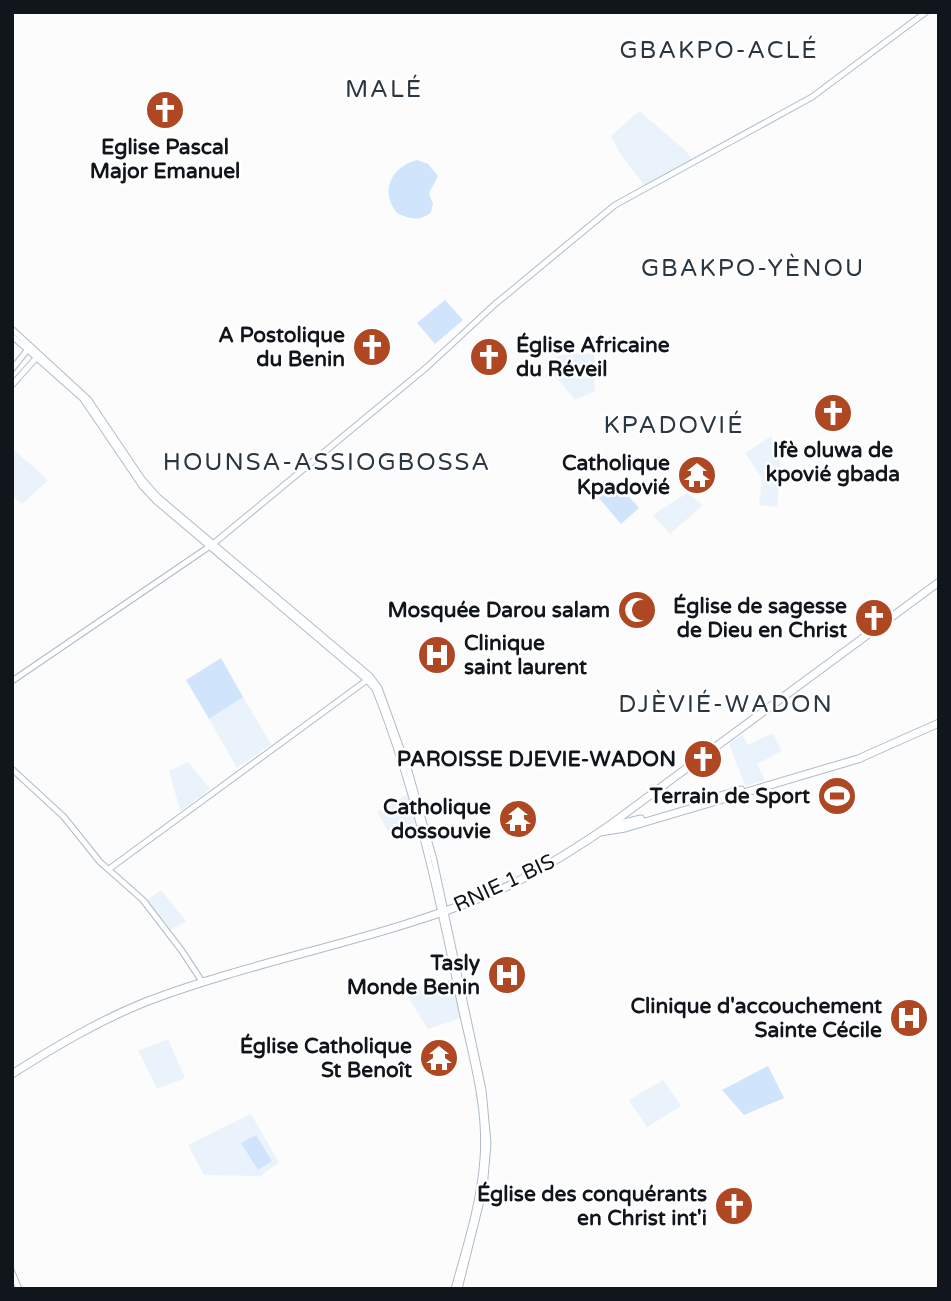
<svg xmlns="http://www.w3.org/2000/svg" width="951" height="1301" font-family="'Varela Round',sans-serif">
<rect width="100%" height="100%" fill="#fcfcfc"/>
<!-- built -->
<g fill="#eaf3fb">
<polygon points="639,111 687,152 692,160 645,186 619,152 611,136"/>
<polygon points="594,353 595,391 575,400 546,364 560,355"/>
<polygon points="771,436 778,450 781,468 777,507 759,505 762,478 745,453"/>
<polygon points="13,449 48,480 22,504 12,496"/>
<polygon points="687,493 703,505 670,534 653,515"/>
<polygon points="243,697 271,744 237,768 209,719"/>
<polygon points="773,733 782,751 757,764 765,780 745,786 729,744 742,735 748,745"/>
<polygon points="188,762 210,789 182,810 180,810 169,771"/>
<polygon points="408,794 414,823 391,836 377,812"/>
<polygon points="161,890 186,921 171,930 147,900"/>
<polygon points="452,979 461,1018 428,1029 405,992"/>
<polygon points="168,1039 185,1078 157,1089 138,1051"/>
<polygon points="663,1080 681,1106 647,1127 629,1100"/>
<polygon points="251,1114 279,1162 261,1176 204,1175 188,1145"/>
</g>
<!-- green -->
<g fill="#d0e5fb">
<path d="M417 160 428 164 438 176C433 189 425 190 433 203L431 212C421 222 409 219 397 213 380 192 390 167 417 160Z"/>
<polygon points="445,300 463,320 435,344 417,323"/>
<polygon points="617,483 639,508 621,524 599,498"/>
<polygon points="221,658 243,697 209,719 186,680"/>
<polygon points="768,1066 784,1098 744,1115 722,1090"/>
<polygon points="256,1135 272,1161 258,1170 241,1143"/>
</g>
<g fill="none" stroke-linecap="round" stroke-linejoin="round">
<defs>
<g id="secondary">
<polyline points="12,329 88,399 142,479 158,497 370,676 379,688 409,771 434,860 483,1090 488,1143 484,1189 459,1289"/>
<path d="M12 336 83 399 142 486 156 501 367 680 375 689C416 792 439 899 461 1007 472 1057 487 1108 483 1159 480 1203 466 1246 454 1289"/>
<polyline points="12,369 29,348"/>
<polyline points="12,385 38,356"/>
<polyline points="12,681 213,544 427,367 494,305 615,205 812,97 926,12"/>
<polyline points="12,769 64,817 100,862 143,900 182,951 203,983"/>
<polyline points="109,869 367,680"/>
<polyline points="12,1272 19,1289"/>
</g>
<g id="primary">
<polyline points="699,802 741,790"/>
<polyline points="611,826 641,819"/>
<polyline points="600,832 625,828 858,759 939,723"/>
<path d="M12 1074C56 1046 100 1020 148 1001 262 958 385 939 497 891 536 874 572 851 607 827L939 582"/>
</g>
</defs>
<!-- secondary casing -->
<use href="#secondary" stroke="#adbccb" stroke-width="7"/>
<!-- primary casing -->
<use href="#primary" stroke="#adbccb" stroke-width="9"/>
<!-- secondary -->
<use href="#secondary" stroke="#fff" stroke-width="5"/>
<!-- primary -->
<use href="#primary" stroke="#fff" stroke-width="7"/>
</g>
<!-- icons -->
<defs>
<symbol id="church-disc" viewBox="-11 -11 22 22"><circle r="9.5" fill="#ae4722" stroke="#fff"/><path d="M-1.2-6h2.4v3.5h3.3v2.4h-3.3V6h-2.4V-.1h-3.3v-2.4h3.3Z" fill="#fff"/></symbol>
<symbol id="temple-disc" viewBox="-11 -11 22 22"><circle r="9.5" fill="#ae4722" stroke="#fff"/><path d="M0-6L5-2H3V0L6.5 2.5H4V6H1.5V3h-3V6H-4V2.5H-6.5L-3 0V-2H-5Z" fill="#fff"/></symbol>
<symbol id="mosque-disc" viewBox="-11 -11 22 22"><circle r="9.5" fill="#ae4722" stroke="#fff"/><path d="M3.5-4.9A6 6 0 1 0 3.5 4.9A5 5 0 1 1 3.5-4.9Z" fill="#fff"/></symbol>
<symbol id="hospital-disc" viewBox="-11 -11 22 22"><circle r="9.5" fill="#ae4722" stroke="#fff"/><path d="M-5-5h3v3.5h4V-5h3V5h-3V1.5h-4V5h-3Z" fill="#fff"/></symbol>
<symbol id="stadium-disc" viewBox="-11 -11 22 22"><circle r="9.5" fill="#ae4722" stroke="#fff"/><path d="M0-5a6.5 5 0 1 0 0 10a6.5 5 0 1 0 0-10ZM-3.5-1.8h7v3.6h-7Z" fill="#fff"/></symbol>
</defs>
<g fill-rule="evenodd">
<use href="#church-disc" x="143" y="88" width="44" height="44"/>
<use href="#church-disc" x="350" y="325" width="44" height="44"/>
<use href="#church-disc" x="467" y="335" width="44" height="44"/>
<use href="#church-disc" x="811" y="391" width="44" height="44"/>
<use href="#temple-disc" x="675" y="453" width="44" height="44"/>
<use href="#mosque-disc" x="615" y="588" width="44" height="44"/>
<use href="#church-disc" x="852" y="596" width="44" height="44"/>
<use href="#hospital-disc" x="415" y="633" width="44" height="44"/>
<use href="#church-disc" x="681" y="737" width="44" height="44"/>
<use href="#stadium-disc" x="815" y="774" width="44" height="44"/>
<use href="#temple-disc" x="496" y="797" width="44" height="44"/>
<use href="#hospital-disc" x="485" y="953" width="44" height="44"/>
<use href="#hospital-disc" x="887" y="996" width="44" height="44"/>
<use href="#temple-disc" x="417" y="1036" width="44" height="44"/>
<use href="#church-disc" x="712" y="1184" width="44" height="44"/>
</g>
<g text-anchor="middle" stroke-width="5" stroke-linejoin="round" paint-order="stroke">
<!-- poi labels -->
<g font-size="21" font-weight="bold" fill="#11161c" stroke="#fff" text-anchor="end">
<text x="165" y="154" text-anchor="middle">Eglise Pascal<tspan x="165" dy="24">Major Emanuel</tspan></text>
<text x="345" y="342">A Postolique<tspan x="345" dy="24">du Benin</tspan></text>
<text x="516" y="352" text-anchor="start">Église Africaine<tspan x="516" dy="24">du Réveil</tspan></text>
<text x="833" y="457" text-anchor="middle">Ifè oluwa de<tspan x="833" dy="24">kpovié gbada</tspan></text>
<text x="670" y="470">Catholique<tspan x="670" dy="24">Kpadovié</tspan></text>
<text x="847" y="613">Église de sagesse<tspan x="847" dy="24">de Dieu en Christ</tspan></text>
<text x="610" y="617">Mosquée Darou salam</text>
<text x="464" y="650" text-anchor="start">Clinique<tspan x="464" dy="24">saint laurent</tspan></text>
<text x="676" y="766">PAROISSE DJEVIE-WADON</text>
<text x="810" y="803">Terrain de Sport</text>
<text x="491" y="814">Catholique<tspan x="491" dy="24">dossouvie</tspan></text>
<text x="480" y="970">Tasly<tspan x="480" dy="24">Monde Benin</tspan></text>
<text x="882" y="1013">Clinique d'accouchement<tspan x="882" dy="24">Sainte Cécile</tspan></text>
<text x="412" y="1053">Église Catholique<tspan x="412" dy="24">St Benoît</tspan></text>
<text x="707" y="1201">Église des conquérants<tspan x="707" dy="24">en Christ int'i</tspan></text>
</g>
<!-- street labels -->
<g font-size="21" fill="#11161c" stroke="#fff">
<text transform="translate(504 883) rotate(-25)" y="7">RNIE 1 BIS</text>
</g>
<!-- quarter labels -->
<g font-size="24" letter-spacing="2" fill="#2a3642" stroke="#fff">
<text x="719" y="58">GBAKPO-ACLÉ</text>
<text x="384" y="97">MALÉ</text>
<text x="753" y="276">GBAKPO-YÈNOU</text>
<text x="674" y="433">KPADOVIÉ</text>
<text x="327" y="470">HOUNSA-ASSIOGBOSSA</text>
<text x="726" y="712">DJÈVIÉ-WADON</text>
</g>
</g>
<!-- border -->
<rect width="951" height="1301" fill="none" stroke="#11161c" stroke-width="28"/>
</svg>
